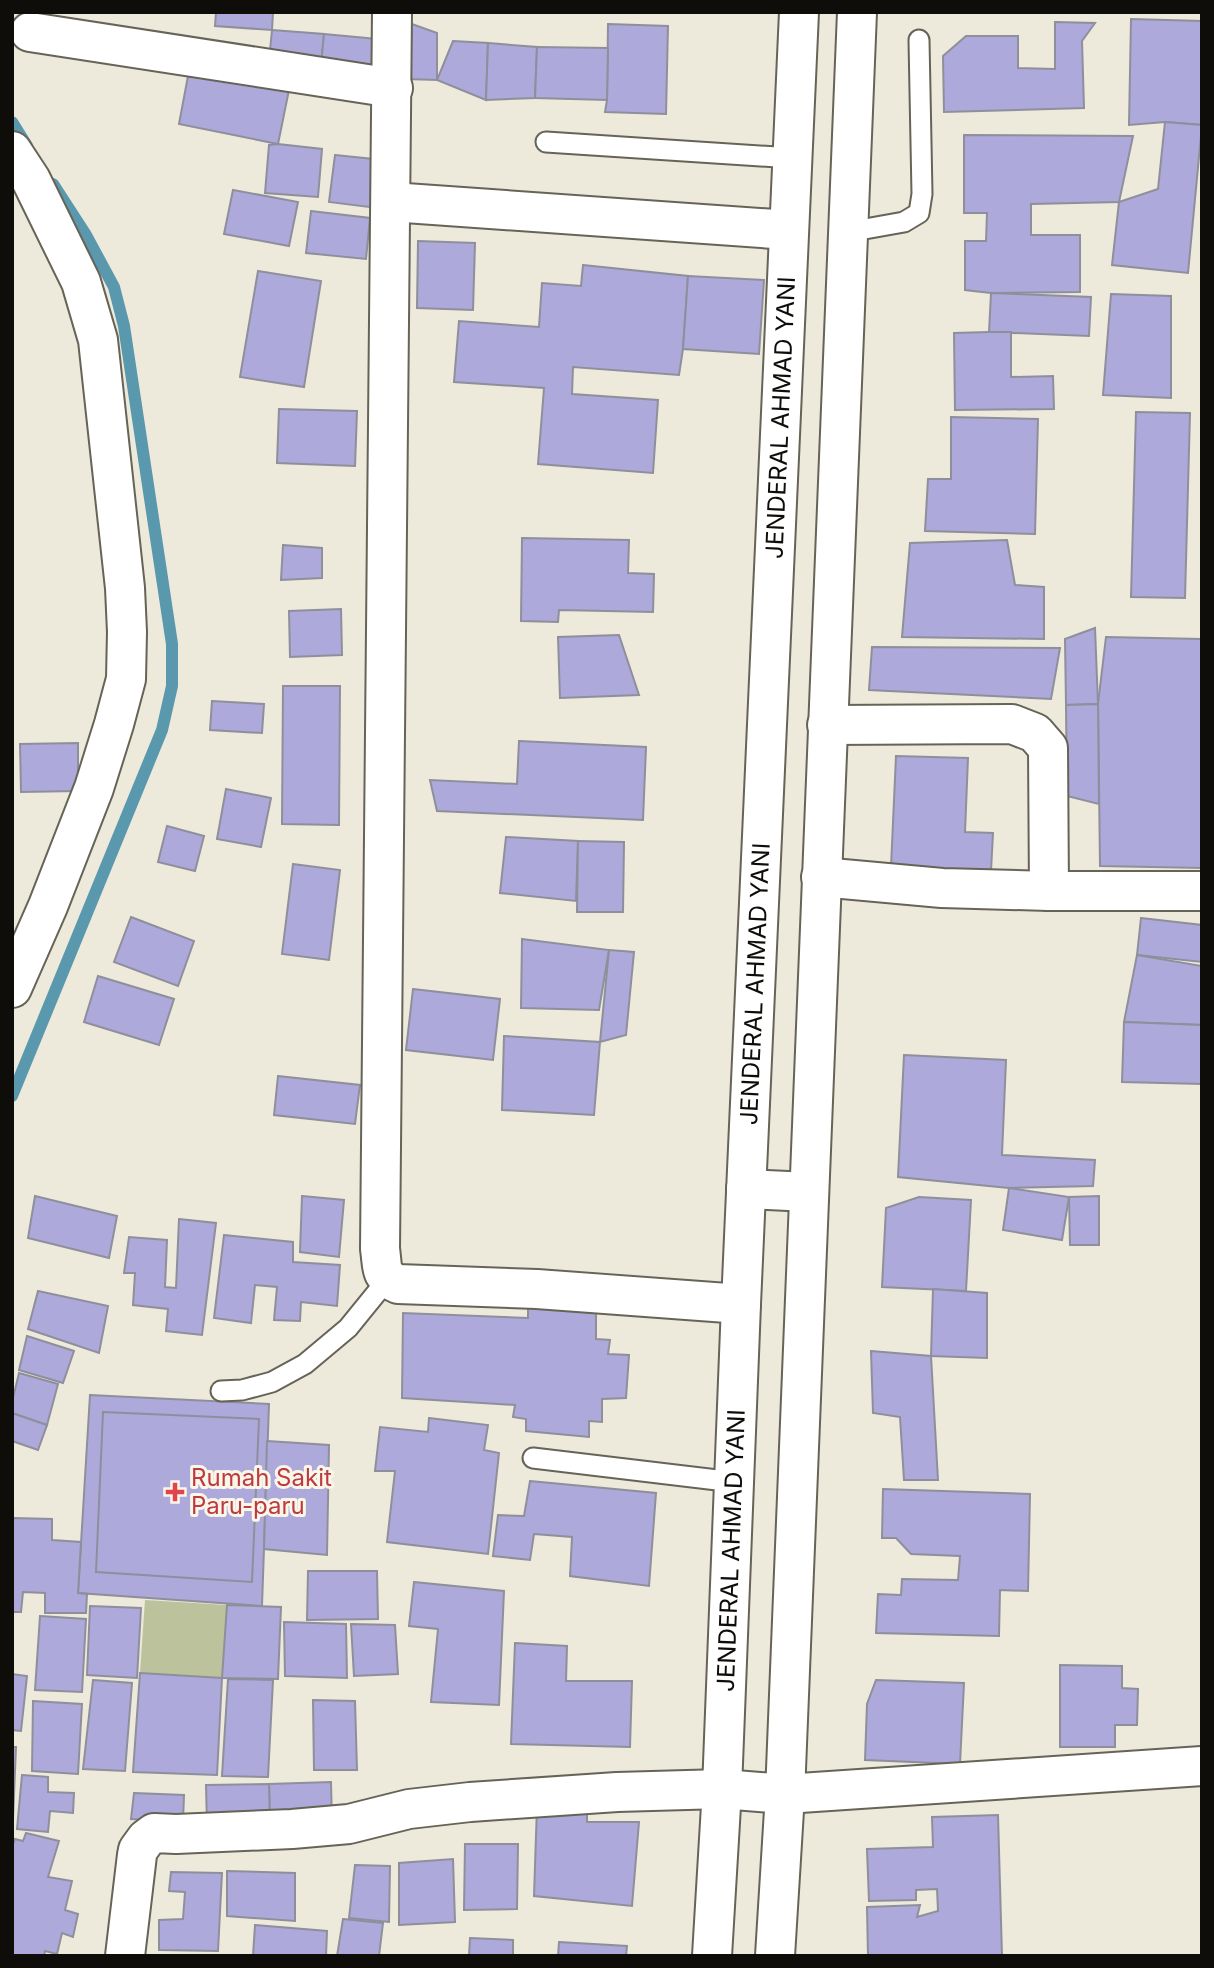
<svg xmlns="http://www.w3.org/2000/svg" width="1214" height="1968" font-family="Inter,sans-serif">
<rect width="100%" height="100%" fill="#ede9db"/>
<!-- green -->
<polygon fill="#bcc29b" points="145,1600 227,1605 222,1678 140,1673"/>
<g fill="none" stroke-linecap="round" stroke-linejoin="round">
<!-- stream -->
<g stroke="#5a98ad" stroke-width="12">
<polyline points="12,122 27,146"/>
<polyline points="12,1096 162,730 172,686 172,644 124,326 114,287 86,235 53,184"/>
</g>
</g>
<!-- building -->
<g fill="#ada9db" stroke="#8f8f9c" stroke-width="2">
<polygon points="216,12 273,12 272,30 215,26"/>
<polygon points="1131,19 1202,21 1202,125 1165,122 1129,125"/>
<polygon points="1055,22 1095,23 1082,41 1084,108 944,112 943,56 966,36 1018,36 1018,68 1055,69"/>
<polygon points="409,23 437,33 437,80 405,79"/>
<polygon points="608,24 668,26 666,114 605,112 607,100"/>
<polygon points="272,30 324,34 321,65 269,61"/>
<polygon points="324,34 377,39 391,74 321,65"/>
<polygon points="453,41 488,43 486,100 437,80"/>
<polygon points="488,43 537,47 535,98 486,100"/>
<polygon points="537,47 608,48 607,100 535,98"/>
<polygon points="191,60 291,80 278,144 179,124"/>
<polygon points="1165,122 1202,125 1188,273 1112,265 1119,202 1158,189"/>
<polygon points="964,135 1133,136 1119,202 1031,204 1031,235 1080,235 1080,292 991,293 965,290 965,241 986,241 987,213 964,213"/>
<polygon points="278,144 322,149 318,197 265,193 269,145"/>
<polygon points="335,155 383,160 377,208 329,202"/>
<polygon points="233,190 298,202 289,246 224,234"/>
<polygon points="311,211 370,218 366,259 306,253"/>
<polygon points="418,241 475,243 473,310 417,308"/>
<polygon points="583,265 688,276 683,349 679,375 573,367 572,394 658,400 653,473 538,464 544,388 454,382 459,321 539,327 542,283 581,286"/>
<polygon points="258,271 321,281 304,387 240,377"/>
<polygon points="688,276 764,280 759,354 683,349"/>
<polygon points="991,293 1091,297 1089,336 989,332"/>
<polygon points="1111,294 1171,296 1171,398 1103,395"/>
<polygon points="989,332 1011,332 1011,377 1053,376 1054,409 955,410 954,333"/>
<polygon points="279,409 357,411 355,466 277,463"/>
<polygon points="1136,412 1190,413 1185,598 1131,597"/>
<polygon points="951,417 1038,419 1035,534 925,531 928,479 951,479"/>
<polygon points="522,538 629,540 628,573 654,574 653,612 559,610 558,622 521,621"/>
<polygon points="1007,540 1015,585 1044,587 1044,639 902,637 910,543"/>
<polygon points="283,545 322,548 322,578 281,580"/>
<polygon points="341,609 342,655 290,657 289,611"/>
<polygon points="1095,628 1098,704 1066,705 1065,639"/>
<polygon points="619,635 639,695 560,698 558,637"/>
<polygon points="1106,637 1202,639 1202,868 1100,866 1098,704"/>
<polygon points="872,647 1060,648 1051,699 869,690"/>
<polygon points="283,686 340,686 339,825 282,824"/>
<polygon points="212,701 264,704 262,733 210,730"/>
<polygon points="1098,704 1099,804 1067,796 1066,705"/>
<polygon points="519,741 646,747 643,820 437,811 430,780 517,784"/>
<polygon points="78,743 78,791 21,792 20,744"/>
<polygon points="896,756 968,758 965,832 993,833 991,871 891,867"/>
<polygon points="226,789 271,798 261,847 217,839"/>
<polygon points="167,826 204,836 195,871 158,862"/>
<polygon points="506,837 578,841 576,901 500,893"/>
<polygon points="578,841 624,842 623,912 577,912"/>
<polygon points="293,864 340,870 329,960 282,954"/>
<polygon points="131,917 194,941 178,986 114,962"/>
<polygon points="1141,918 1202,925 1202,962 1137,955"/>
<polygon points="522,939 609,950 599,1010 521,1008"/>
<polygon points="609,950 634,952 626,1035 600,1042"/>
<polygon points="1137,955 1202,966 1202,1025 1124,1022"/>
<polygon points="98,976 174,999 159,1045 84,1022"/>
<polygon points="413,989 500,999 493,1060 406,1050"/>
<polygon points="1124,1022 1202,1025 1202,1084 1122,1082"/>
<polygon points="504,1036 600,1042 594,1115 502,1110"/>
<polygon points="904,1055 1006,1060 1002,1155 1095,1160 1093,1186 1009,1188 898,1177"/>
<polygon points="278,1076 360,1085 355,1124 274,1115"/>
<polygon points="1009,1188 1069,1197 1062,1240 1003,1230"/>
<polygon points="35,1196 117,1216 109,1258 28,1238"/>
<polygon points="302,1196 344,1200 339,1257 300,1252"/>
<polygon points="1099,1196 1099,1245 1070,1245 1069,1197"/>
<polygon points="919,1197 971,1200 966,1291 882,1287 886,1208"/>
<polygon points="179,1219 216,1223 202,1335 166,1331 168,1309 133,1305 135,1273 124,1273 129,1237 167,1240 165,1287 176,1288"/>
<polygon points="224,1235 293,1242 293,1262 340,1265 337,1306 301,1302 300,1321 274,1320 277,1287 255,1285 251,1323 214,1318"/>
<polygon points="933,1289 987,1293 987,1358 931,1356"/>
<polygon points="38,1291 108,1306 99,1353 28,1329"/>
<polygon points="528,1302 596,1306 596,1339 610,1340 608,1354 629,1355 626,1398 602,1399 602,1422 589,1421 589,1437 526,1431 526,1419 513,1417 515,1405 402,1398 403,1313 528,1318"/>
<polygon points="27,1336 74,1351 63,1383 19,1370"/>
<polygon points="871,1351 931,1356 938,1480 904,1480 900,1417 873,1413"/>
<polygon points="19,1373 58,1384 47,1425 12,1413 12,1402"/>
<polygon points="90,1395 269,1404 262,1606 78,1593"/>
<polygon points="103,1412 259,1419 252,1582 96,1572"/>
<polygon points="12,1413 47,1425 38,1450 12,1441"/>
<polygon points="429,1418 488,1425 484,1450 499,1453 488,1554 387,1542 395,1471 375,1471 380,1427 428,1432"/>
<polygon points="267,1441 329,1445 327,1555 264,1549"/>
<polygon points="530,1481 656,1493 649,1586 570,1576 572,1537 534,1534 530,1560 493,1556 498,1515 524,1516"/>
<polygon points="883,1489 1030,1494 1028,1591 1000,1590 999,1636 876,1633 878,1594 901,1595 902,1579 958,1580 960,1556 911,1554 896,1538 882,1538"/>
<polygon points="12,1518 52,1519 52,1540 81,1542 78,1593 87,1594 86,1613 45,1613 45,1593 23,1592 21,1612 12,1612"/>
<polygon points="308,1571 377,1571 378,1619 307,1620"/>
<polygon points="414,1582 504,1591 499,1705 431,1702 438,1629 409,1626"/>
<polygon points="227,1605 281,1607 278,1679 222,1678"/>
<polygon points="90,1606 141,1608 137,1678 87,1675"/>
<polygon points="40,1616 86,1619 82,1692 35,1690"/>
<polygon points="284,1622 346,1624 347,1678 285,1676"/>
<polygon points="351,1624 395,1625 398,1674 354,1676"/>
<polygon points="515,1643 567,1646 566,1681 632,1681 630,1747 511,1744"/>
<polygon points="1060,1665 1122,1666 1122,1688 1138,1689 1137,1725 1115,1725 1115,1747 1060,1747"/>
<polygon points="140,1673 222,1678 217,1775 133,1772"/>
<polygon points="12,1674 27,1676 21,1731 12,1730"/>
<polygon points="228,1679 273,1680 268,1777 222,1776"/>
<polygon points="93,1680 132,1683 125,1771 83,1769"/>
<polygon points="876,1680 964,1683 960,1764 865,1760 867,1704"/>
<polygon points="313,1700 355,1701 357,1770 314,1770"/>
<polygon points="33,1701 82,1704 78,1774 32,1771"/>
<polygon points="12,1747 16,1747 13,1819 12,1819"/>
<polygon points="22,1775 48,1777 48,1792 74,1793 73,1813 50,1811 48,1832 17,1829"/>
<polygon points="331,1782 332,1823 270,1825 269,1784"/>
<polygon points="269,1784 270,1825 207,1826 206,1785"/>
<polygon points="134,1793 184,1795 183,1822 131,1819"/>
<polygon points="537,1806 587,1806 587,1822 639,1822 632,1906 534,1896"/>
<polygon points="998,1815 1002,1956 868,1956 867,1907 920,1905 917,1917 938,1911 937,1889 916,1890 916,1900 869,1901 867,1849 933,1847 932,1817"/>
<polygon points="26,1833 59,1841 48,1877 72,1881 65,1910 78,1914 73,1937 62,1933 57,1954 45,1951 44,1956 12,1955 12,1846 15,1839 23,1841"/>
<polygon points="465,1844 518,1844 517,1909 464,1910"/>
<polygon points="453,1859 455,1922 399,1925 399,1863"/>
<polygon points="355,1865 390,1866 389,1922 349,1918"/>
<polygon points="227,1871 295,1873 295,1921 227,1916"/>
<polygon points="171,1872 222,1873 218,1951 159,1950 159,1920 183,1919 185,1892 169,1891"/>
<polygon points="343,1919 383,1923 379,1956 337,1956"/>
<polygon points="255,1925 327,1931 326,1956 253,1956"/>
<polygon points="470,1938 513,1940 513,1956 469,1956"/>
<polygon points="559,1942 627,1946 626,1956 558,1956"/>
</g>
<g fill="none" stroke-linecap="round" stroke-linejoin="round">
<defs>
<g id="lane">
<polyline points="546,142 792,158"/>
<polyline points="848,232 904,222 919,213 922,194 919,40"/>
<polyline points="221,1391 242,1390 272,1382 305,1364 348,1328 387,1280"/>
<polyline points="533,1458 734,1482"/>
</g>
<g id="street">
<path d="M392 12 380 1249C383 1268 379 1276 398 1284L537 1289 741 1304"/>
<polyline points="30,32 393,88"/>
<polyline points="12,151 31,180 81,282 98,340 125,588 127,632 126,679 114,724 94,788 48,906 12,988"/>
<polyline points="391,202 789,230"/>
<polyline points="827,725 1012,724 1035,733 1048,748 1049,891"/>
<polyline points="821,877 942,888 1049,891 1202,891"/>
<polyline points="125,1956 137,1855 138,1850 146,1839 154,1833 176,1834 292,1829 349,1824 409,1809 470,1802 617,1792 722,1789 785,1794 1202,1766"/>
</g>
<g id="secondary">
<polyline points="746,1189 809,1192"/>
<path id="s1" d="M712 1956 722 1789 741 1304 799 12"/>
<polyline points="775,1956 785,1794 857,12"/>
</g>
</defs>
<!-- lane casing -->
<use href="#lane" stroke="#666357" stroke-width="23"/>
<!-- street casing -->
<use href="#street" stroke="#666357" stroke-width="42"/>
<!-- secondary casing -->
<use href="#secondary" stroke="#666357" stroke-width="42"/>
<!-- lane -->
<use href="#lane" stroke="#fff" stroke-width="19"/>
<!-- street -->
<use href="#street" stroke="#fff" stroke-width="38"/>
<!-- secondary -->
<use href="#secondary" stroke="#fff" stroke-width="38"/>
</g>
<!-- markers -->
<path fill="#e0444e" stroke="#faf7e8" stroke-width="2.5" d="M171.5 1481.5h7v7h7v7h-7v7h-7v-7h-7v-7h7z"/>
<g text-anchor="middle" stroke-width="6" stroke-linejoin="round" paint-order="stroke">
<!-- street labels -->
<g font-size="24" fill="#0f0d09" stroke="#faf7e8">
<text dy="8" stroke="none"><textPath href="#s1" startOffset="1540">JENDERAL AHMAD YANI</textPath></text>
<text dy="8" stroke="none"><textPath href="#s1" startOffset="973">JENDERAL AHMAD YANI</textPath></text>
<text dy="8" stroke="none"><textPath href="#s1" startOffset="406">JENDERAL AHMAD YANI</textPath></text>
</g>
<!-- health labels -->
<g font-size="24" fill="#be3a42" stroke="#faf7e8" text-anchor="start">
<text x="191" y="1486">Rumah Sakit<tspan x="191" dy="28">Paru-paru</tspan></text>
</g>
</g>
<!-- border -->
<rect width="1214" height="1968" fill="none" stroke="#0f0d09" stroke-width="28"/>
</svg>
